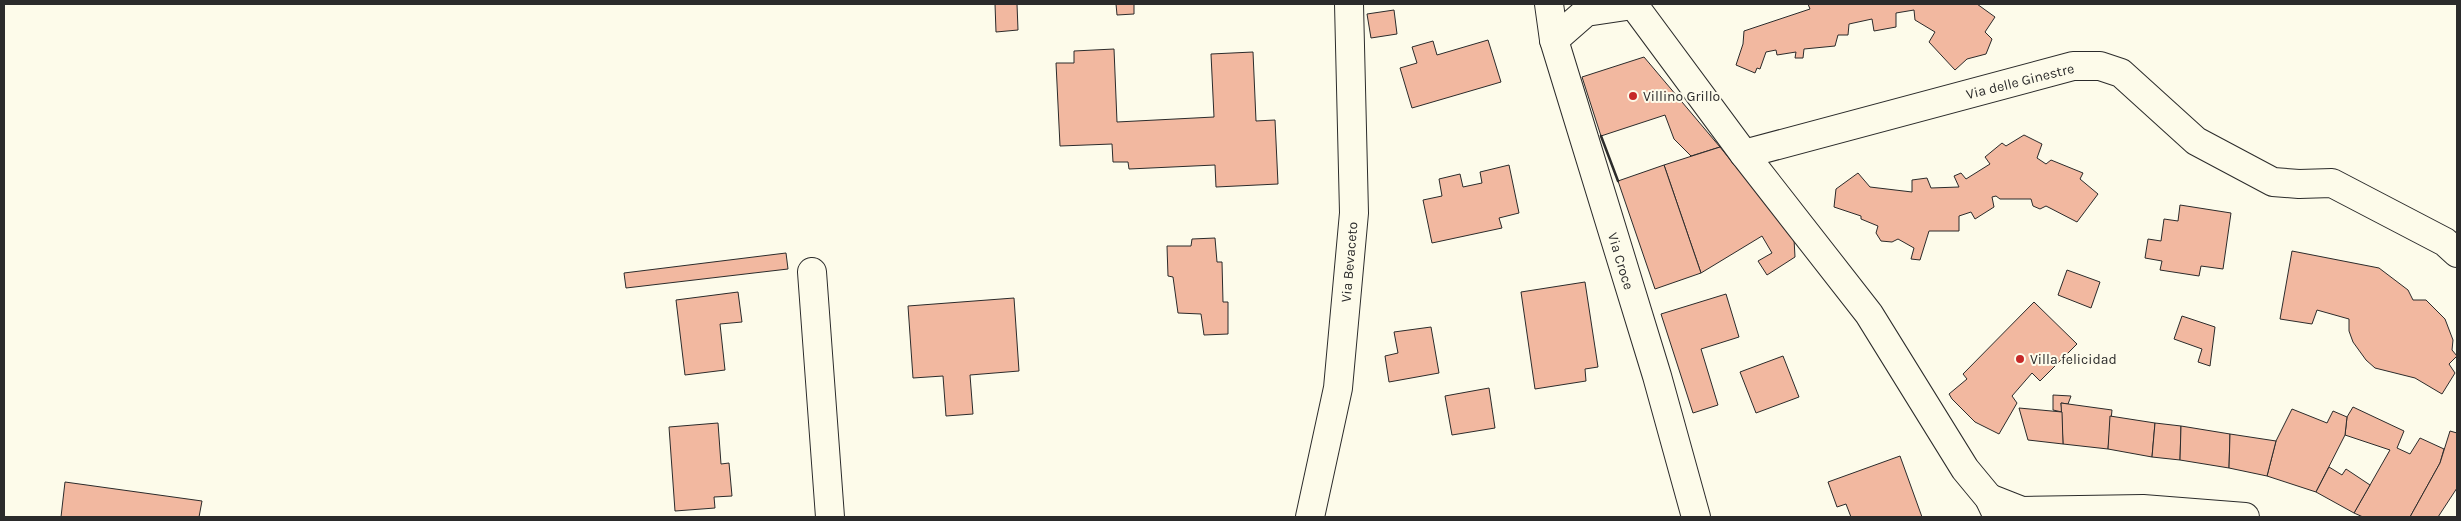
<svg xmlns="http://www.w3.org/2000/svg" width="2461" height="521" font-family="Karla,sans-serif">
<rect width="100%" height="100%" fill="#fdfbea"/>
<!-- building -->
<g fill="#f2b8a0" stroke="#2b2b2b">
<polygon points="995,4 1017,4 1018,30 996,32"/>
<polygon points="1116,4 1134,4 1134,14 1117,15"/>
<polygon points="1808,4 1977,4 1995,17 1985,32 1992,39 1986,54 1967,59 1955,70 1929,42 1935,32 1915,20 1914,10 1896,13 1896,27 1874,31 1872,19 1849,24 1848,35 1838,35 1835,46 1804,49 1803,58 1795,58 1796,52 1777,55 1776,50 1766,52 1760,69 1757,68 1755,73 1736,65 1743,44 1744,31 1810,9"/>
<polygon points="1394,10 1397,34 1371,38 1367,14"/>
<polygon points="1488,40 1501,82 1412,108 1400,68 1417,63 1412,47 1433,41 1437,55"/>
<polygon points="1114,49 1117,122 1214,117 1211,54 1253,52 1256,121 1275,120 1278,184 1216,187 1215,165 1129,169 1128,162 1113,162 1112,144 1060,146 1056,63 1074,63 1074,51"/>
<polygon points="1644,57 1720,147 1691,156 1674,139 1665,115 1601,136 1582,77"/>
<polygon points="2024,135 2042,144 2037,158 2046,164 2051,160 2083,173 2080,179 2098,194 2077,222 2046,206 2040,209 2033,206 2031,199 2000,199 1996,196 1992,197 1994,207 1975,219 1971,212 1959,216 1959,231 1929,231 1920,260 1911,259 1914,248 1898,239 1892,242 1881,241 1876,233 1878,226 1861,219 1861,216 1834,207 1836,189 1858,173 1870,187 1912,192 1912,180 1927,178 1931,188 1959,187 1954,176 1961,173 1966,179 1990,164 1985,157 2002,143 2006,146"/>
<polygon points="1720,147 1794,239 1795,257 1767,275 1758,261 1772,253 1762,236 1701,273 1664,165"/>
<polygon points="1509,165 1519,213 1499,218 1502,228 1432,243 1423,200 1442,196 1439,179 1460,174 1463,187 1482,183 1480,172"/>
<polygon points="1664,165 1701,273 1655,289 1618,181"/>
<polygon points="2180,205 2231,213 2223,269 2201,266 2199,276 2160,270 2162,261 2145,258 2148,239 2161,241 2164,219 2178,221"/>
<polygon points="1215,238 1217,262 1222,262 1223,302 1228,302 1228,334 1204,335 1201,314 1178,313 1173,277 1168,276 1167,246 1191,246 1192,239"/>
<polygon points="2292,251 2379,268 2408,290 2413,300 2426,300 2445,319 2453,340 2452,350 2457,356 2449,364 2455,373 2442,394 2415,378 2375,368 2366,360 2353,342 2349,331 2349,319 2317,310 2312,324 2280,319"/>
<polygon points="786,253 788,269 626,288 624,273"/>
<polygon points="2067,270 2100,282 2091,308 2058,295"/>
<polygon points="1585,282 1598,367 1585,369 1586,381 1535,389 1521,292"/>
<polygon points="738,292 742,322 720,324 725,370 685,375 676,300"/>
<polygon points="1726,294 1739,337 1701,349 1718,405 1693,413 1661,314"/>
<polygon points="1014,298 1019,371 970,375 973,414 946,416 943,376 913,378 908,306"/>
<polygon points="2034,302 2077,344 2040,381 2032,373 2012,396 2017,403 1999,434 1975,422 1952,399 1949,394 1967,379 1963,374"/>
<polygon points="2182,316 2215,327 2210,366 2198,362 2202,349 2174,339"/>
<polygon points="1431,327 1439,373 1389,382 1385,356 1398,353 1394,332"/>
<polygon points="1783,356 1799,397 1756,413 1740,372"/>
<polygon points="1489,388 1495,428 1452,435 1445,396"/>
<polygon points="2053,395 2071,396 2068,404 2061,403 2062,412 2053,410"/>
<polygon points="2061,403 2112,410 2108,449 2063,444"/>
<polygon points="2353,407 2404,431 2397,448 2410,454 2420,438 2444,449 2440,463 2410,517 2363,517 2354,513 2390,450 2345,435 2347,417"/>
<polygon points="2019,408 2062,412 2063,444 2028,440"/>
<polygon points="2292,409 2327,423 2333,411 2347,417 2345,435 2316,492 2267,476 2276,441"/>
<polygon points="2110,416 2155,423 2152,457 2108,449"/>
<polygon points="718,423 721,464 729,463 732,496 714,497 715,508 675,511 669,427"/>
<polygon points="2155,423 2181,426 2180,460 2152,457"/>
<polygon points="2181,426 2230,434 2229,468 2180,460"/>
<polygon points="2450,431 2457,433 2457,488 2438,517 2410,517 2440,463"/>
<polygon points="2230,434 2276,441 2267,476 2229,468"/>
<polygon points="1900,456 1922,517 1851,517 1846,504 1837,507 1828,482"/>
<polygon points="2329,467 2342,475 2346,469 2370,485 2354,513 2316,492"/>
<polygon points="65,482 202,501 199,517 61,517"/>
</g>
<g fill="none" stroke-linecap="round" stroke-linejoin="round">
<defs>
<g id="minor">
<polyline points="1549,4 1554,40 1657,376 1696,517"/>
<polyline points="1633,4 1744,154 1869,314 1965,469 1989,498 1998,517"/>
<polyline points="1554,40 1586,12 1633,5"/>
<polyline points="1744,154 2073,66 2100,66 2121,73 2196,141 2273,182 2299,184 2332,183 2445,242 2457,253"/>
<polyline points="812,272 830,517"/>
<polyline points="1989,498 2022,511 2143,509 2245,517"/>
<polyline points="1310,517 1338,388 1354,213 1349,4"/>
</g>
</defs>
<!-- minor casing -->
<use href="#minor" stroke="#2b2b2b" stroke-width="30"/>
<!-- minor -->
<use href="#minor" stroke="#fdfbea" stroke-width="28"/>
<!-- wall -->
<polyline stroke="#2b2b2b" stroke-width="2.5" points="1601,136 1618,181"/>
</g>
<!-- markers -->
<g fill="#c62828" stroke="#fdfbea" stroke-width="2">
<circle cx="1633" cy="96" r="5"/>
<circle cx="2020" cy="359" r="5"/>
</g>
<g text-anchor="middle" stroke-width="4" stroke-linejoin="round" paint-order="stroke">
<!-- street labels -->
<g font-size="14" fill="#2b2b2b" stroke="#fdfbea">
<text transform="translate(2020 81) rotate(-14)" y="5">Via delle Ginestre</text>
<text transform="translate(1621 261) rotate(73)" y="5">Via Croce</text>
<text transform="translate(1349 262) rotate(-85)" y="5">Via Bevaceto</text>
</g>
<!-- poi labels -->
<g font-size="14" fill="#2b2b2b" stroke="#fdfbea" text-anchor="start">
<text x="1643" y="101">Villino Grillo</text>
<text x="2030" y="364">Villa felicidad</text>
</g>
</g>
<!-- border -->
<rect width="2461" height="521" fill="none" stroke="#2b2b2b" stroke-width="10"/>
</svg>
